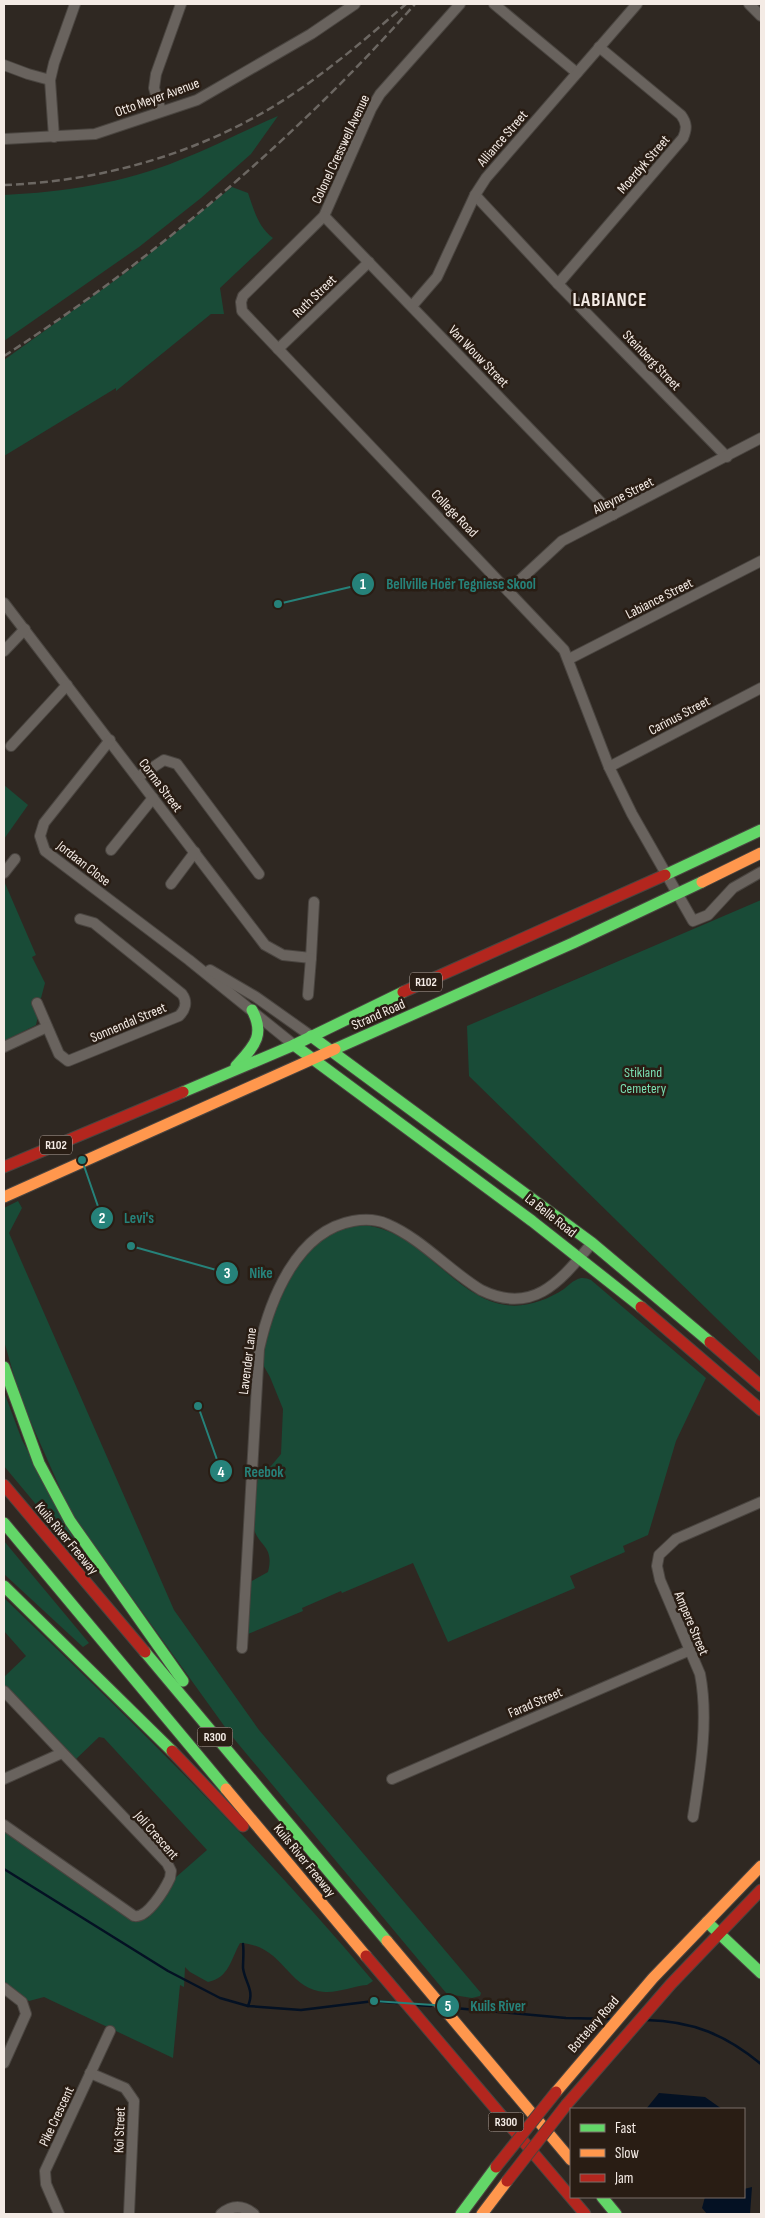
<svg xmlns="http://www.w3.org/2000/svg" width="765" height="2218" font-family="'Sofia Sans Condensed',sans-serif">
<rect width="100%" height="100%" fill="#2f2822"/>
<!-- green -->
<g fill="#194b37">
<path d="M278 116 251 154 201 198 139 247 4 341V195C64 192 124 183 180 160 214 147 245 130 278 116Z"/>
<path d="M232 187 248 193C254 210 258 227 273 238L220 288 224 314H211L116 391V388L4 456V360L132 268Z"/>
<polygon points="4,785 28,805 4,839"/>
<polygon points="4,881 36,955 32,957 45,983 41,998 32,1001 38,1016 36,1025 4,1041"/>
<polygon points="761,900 761,1362 469,1076 467,1026"/>
<polygon points="18,1201 22,1208 9,1233 174,1610 259,1730 481,1993 480,1996 472,1998 447,1994 230,1734 71,1513 21,1400 4,1341 4,1208"/>
<path d="M356 1225C419 1224 450 1297 506 1305 526 1308 547 1300 564 1289 568 1286 571 1282 576 1280 581 1277 586 1278 591 1280L706 1378 676 1441 648 1535 623 1546 625 1552 570 1576 575 1588 448 1642 413 1563 342 1593 341 1591 302 1608 303 1611 248 1634 250 1582 268 1572C275 1544 257 1547 253 1525 251 1512 257 1487 259 1473L271 1466 281 1454 283 1409 270 1377 262 1363 263 1352 276 1308 293 1273 309 1252 330 1233Z"/>
<polygon points="4,1392 22,1440 78,1547 74,1550 4,1466"/>
<polygon points="4,1541 89,1643 83,1647 4,1574"/>
<path d="M4 1598C132 1721 259 1845 373 1981L367 1985C353 1986 338 1993 325 1992 287 1990 284 1945 240 1943 231 1959 229 1978 208 1982L190 1972 185 1967 184 1987 180 1985 173 2058 44 1997 29 2001 4 1983V1830L128 1918 138 1921 148 1918 175 1878 207 1850 104 1738 99 1737 75 1760 4 1685V1677L26 1656 4 1631Z"/>
</g>
<!-- water -->
<g fill="#041123">
<polygon points="659,2093 705,2097 722,2109 646,2109"/>
<polygon points="752,2187 750,2214 707,2214 702,2208 705,2197 744,2197 744,2189"/>
</g>
<g fill="none" stroke-linecap="round" stroke-linejoin="round">
<!-- stream -->
<g stroke="#041123" stroke-width="2.5">
<polyline points="4,1869 168,1971 220,1998 248,2006 301,2010 374,2001 397,2003"/>
<path d="M243 1944C244 1952 243 1960 243 1968 245 1983 255 1990 248 2006"/>
<polyline points="417,2005 431,2006"/>
<polyline points="454,2008 566,2018 611,2019"/>
<path d="M646 2020C693 2021 726 2035 761 2064"/>
</g>
<defs>
<g id="street">
<polyline points="460,4 380,94 371,109 324,216 243,296 241,302 242,311 564,650 609,767 632,814 693,921 708,915 733,888 761,872"/>
<polyline points="494,4 577,73"/>
<polyline points="749,4 761,16"/>
<polyline points="4,65 28,74 50,80"/>
<polyline points="161,111 154,88 156,74 181,4"/>
<polyline points="54,137 50,80 54,63 75,4"/>
<polyline points="4,139 95,134 197,100 311,34 355,4"/>
<polyline points="475,195 558,284 727,457"/>
<polyline points="324,216 613,515"/>
<path d="M558 284 683 138C687 129 687 123 681 115L599 47"/>
<polyline points="412,306 437,277 475,195 486,178 637,4"/>
<polyline points="278,349 369,262"/>
<polyline points="508,591 562,541 761,438"/>
<polyline points="4,603 265,945 283,955 311,958 314,902"/>
<polyline points="4,651 25,629"/>
<polyline points="569,659 761,561"/>
<polyline points="110,740 44,823 40,836 45,851 189,960 294,1045"/>
<polyline points="11,746 67,685"/>
<polyline points="609,767 761,688"/>
<polyline points="138,777 164,760 177,764 259,874"/>
<polyline points="111,850 153,798"/>
<polyline points="4,873 15,859"/>
<polyline points="171,884 195,852"/>
<polyline points="210,970 256,997 311,1036"/>
<polyline points="308,995 311,958"/>
<path d="M37 1003 59 1054 68 1061 179 1016C185 1010 188 1002 182 994L94 923 80 919"/>
<polyline points="4,1047 47,1027"/>
<path d="M242 1648 259 1349C270 1299 297 1231 353 1221 365 1219 376 1219 387 1224 422 1239 448 1270 481 1290 534 1316 561 1280 592 1243"/>
<path d="M4 1691 167 1863 171 1871 170 1878C165 1889 147 1919 134 1916L4 1825"/>
<polyline points="4,1779 62,1753"/>
<polyline points="392,1779 688,1651"/>
<path d="M693 1817C700 1772 709 1720 700 1674L660 1580 657 1566 659 1555 676 1539 761 1502"/>
<polyline points="4,1988 22,2002 26,2014 4,2063"/>
<polyline points="90,2073 125,2088 134,2101 129,2214"/>
<polyline points="59,2214 46,2184 45,2171 110,2031"/>
<path d="M221 2214C232 2205 243 2205 254 2214"/>
</g>
<g id="fast">
<polyline points="665,875 761,830"/>
<polyline points="311,1036 592,1243 710,1342"/>
<polyline points="294,1045 532,1221 641,1307"/>
<polyline points="335,1049 573,943 702,882"/>
<path d="M236 1066C253 1047 266 1036 252 1010"/>
<polyline points="183,1092 294,1045 403,992"/>
<polyline points="4,1367 39,1463 70,1521 183,1681"/>
<polyline points="4,1523 226,1789"/>
<polyline points="4,1586 172,1751"/>
<polyline points="145,1652 387,1941"/>
<polyline points="707,1922 761,1973"/>
<polyline points="602,2197 616,2214"/>
<polyline points="461,2214 496,2167"/>
</g>
<g id="slow">
<polyline points="702,882 761,853"/>
<polyline points="4,1197 335,1049"/>
<polyline points="226,1789 366,1956"/>
<polyline points="387,1941 571,2160"/>
<polyline points="556,2092 653,1978 761,1866"/>
<polyline points="482,2214 507,2181"/>
</g>
<g id="jam">
<polyline points="403,992 665,875"/>
<polyline points="4,1167 183,1092"/>
<polyline points="641,1307 761,1410"/>
<polyline points="710,1342 761,1386"/>
<polyline points="4,1485 145,1652"/>
<polyline points="172,1751 243,1826"/>
<polyline points="366,1956 585,2214"/>
<polyline points="567,2104 671,1984 761,1890"/>
</g>
</defs>
<!-- street casing -->
<use href="#street" stroke="#4a4540" stroke-width="12"/>
<!-- fast casing -->
<use href="#fast" stroke="#4a4540" stroke-width="13"/>
<!-- slow casing -->
<use href="#slow" stroke="#4a4540" stroke-width="13"/>
<!-- jam casing -->
<use href="#jam" stroke="#4a4540" stroke-width="13"/>
<!-- street -->
<use href="#street" stroke="#69635e" stroke-width="10"/>
<!-- fast -->
<use href="#fast" stroke="#63d668" stroke-width="11"/>
<!-- slow -->
<use href="#slow" stroke="#ff974d" stroke-width="11"/>
<!-- jam -->
<use href="#jam" stroke="#b3261e" stroke-width="11"/>
<!-- rail -->
<g stroke="#6c6762" stroke-width="2.5" stroke-dasharray="8 4" stroke-linecap="butt">
<path d="M4 185C111 181 218 148 306 85 341 60 374 32 406 4"/>
<path d="M4 356C153 260 298 137 415 4"/>
</g>
<defs>
<g id="jam-bridge">
<polyline points="496,2167 556,2092"/>
<polyline points="507,2181 567,2104"/>
</g>
</defs>
<!-- jam-bridge casing -->
<use href="#jam-bridge" stroke="#4a4540" stroke-width="13" stroke-linecap="butt"/>
<!-- jam-bridge -->
<use href="#jam-bridge" stroke="#b3261e" stroke-width="11"/>
</g>
<g text-anchor="middle" stroke-width="5" stroke-linejoin="round" paint-order="stroke">
<!-- shield labels -->
<g fill="#291d14" stroke="#b7ada6" stroke-width="1">
<rect x="410" y="972.5" width="32" height="19" rx="4"/>
<rect x="40" y="1135.5" width="32" height="19" rx="4"/>
<rect x="197.5" y="1727.5" width="35" height="19" rx="4"/>
<rect x="488.5" y="2112.5" width="35" height="19" rx="4"/>
</g>
<g font-size="12" font-weight="bold" fill="#f4ebe5">
<text x="426" y="986">R102</text>
<text x="56" y="1149">R102</text>
<text x="215" y="1741">R300</text>
<text x="506" y="2126">R300</text>
</g>
<!-- street labels -->
<g font-size="14" fill="#f4ebe5" stroke="#291d14">
<text transform="translate(157 97) rotate(-20)" y="5">Otto Meyer Avenue</text>
<text transform="translate(502 138) rotate(-49)" y="5">Alliance Street</text>
<text transform="translate(340 149) rotate(-65)" y="5">Colonel Cresswell Avenue</text>
<text transform="translate(643 164) rotate(-49)" y="5">Moerdyk Street</text>
<text transform="translate(314 296) rotate(-44)" y="5">Ruth Street</text>
<text transform="translate(479 356) rotate(46)" y="5">Van Wouw Street</text>
<text transform="translate(652 360) rotate(46)" y="5">Steinberg Street</text>
<text transform="translate(623 495) rotate(-27)" y="5">Alleyne Street</text>
<text transform="translate(455 513) rotate(46)" y="5">College Road</text>
<text transform="translate(659 598) rotate(-27)" y="5">Labiance Street</text>
<text transform="translate(679 715) rotate(-28)" y="5">Carinus Street</text>
<text transform="translate(161 785) rotate(53)" y="5">Corma Street</text>
<text transform="translate(84 863) rotate(38)" y="5">Jordaan Close</text>
<text transform="translate(378 1014) rotate(-24)" y="5">Strand Road</text>
<text transform="translate(128 1022) rotate(-23)" y="5">Sonnendal Street</text>
<text transform="translate(551 1215) rotate(38)" y="5">La Belle Road</text>
<text transform="translate(247 1361) rotate(-83)" y="5">Lavender Lane</text>
<text transform="translate(67 1538) rotate(50)" y="5">Kuils River Freeway</text>
<text transform="translate(692 1623) rotate(67)" y="5">Ampere Street</text>
<text transform="translate(535 1702) rotate(-23)" y="5">Farad Street</text>
<text transform="translate(157 1835) rotate(49)" y="5">Joli Crescent</text>
<text transform="translate(305 1860) rotate(51)" y="5">Kuils River Freeway</text>
<text transform="translate(593 2024) rotate(-49)" y="5">Bottelary Road</text>
<text transform="translate(56 2116) rotate(-65)" y="5">Pike Crescent</text>
<text transform="translate(119 2130) rotate(-88)" y="5">Koi Street</text>
</g>
<!-- park labels -->
<g font-size="14" fill="#7adeb2" stroke="#291d14">
<text x="643" y="1077">Stikland<tspan x="643" dy="16">Cemetery</tspan></text>
</g>
<!-- district labels -->
<g font-size="19" font-weight="bold" letter-spacing="1" fill="#f4ebe5" stroke="#291d14">
<text x="610" y="306">LABIANCE</text>
</g>
</g>
<!-- callouts -->
<path fill="none" stroke="#26827a" stroke-width="2" d="M278 604L363 584M82 1160L102 1218M131 1246L227 1273M198 1406L221 1471M374 2001L448 2006"/>
<g fill="#26827a" stroke="#291d14" stroke-width="2">
<circle cx="278" cy="604" r="5"/>
<circle cx="82" cy="1160" r="5"/>
<circle cx="131" cy="1246" r="5"/>
<circle cx="198" cy="1406" r="5"/>
<circle cx="374" cy="2001" r="5"/>
<circle cx="363" cy="584" r="12"/>
<circle cx="102" cy="1218" r="12"/>
<circle cx="227" cy="1273" r="12"/>
<circle cx="221" cy="1471" r="12"/>
<circle cx="448" cy="2006" r="12"/>
</g>
<g font-size="15" text-anchor="middle" font-weight="bold" fill="#fff">
<text x="363" y="589">1</text>
<text x="102" y="1223">2</text>
<text x="227" y="1278">3</text>
<text x="221" y="1477">4</text>
<text x="448" y="2011">5</text>
</g>
<g font-size="15" text-anchor="middle" font-weight="bold" fill="#26827a" stroke="#291d14" stroke-width="5" stroke-linejoin="round" paint-order="stroke">
<text x="461" y="589">Bellville Hoër Tegniese Skool</text>
<text x="139" y="1223">Levi's</text>
<text x="261" y="1278">Nike</text>
<text x="264" y="1477">Reebok</text>
<text x="498" y="2011">Kuils River</text>
</g>
<!-- border -->
<rect width="765" height="2218" fill="none" stroke="#f4ebe5" stroke-width="10"/>
<!-- legend -->
<rect x="570" y="2108" width="175" height="90" fill="#291d14" stroke="#7a6f68"/>
<rect x="580" y="2124" width="25" height="8" fill="#63d668" stroke="#7a6f68"/>
<text x="615" y="2133" font-size="15" fill="#f4ebe5">Fast</text>
<rect x="580" y="2149" width="25" height="8" fill="#ff974d" stroke="#7a6f68"/>
<text x="615" y="2158" font-size="15" fill="#f4ebe5">Slow</text>
<rect x="580" y="2174" width="25" height="8" fill="#b3261e" stroke="#7a6f68"/>
<text x="615" y="2183" font-size="15" fill="#f4ebe5">Jam</text>
</svg>
